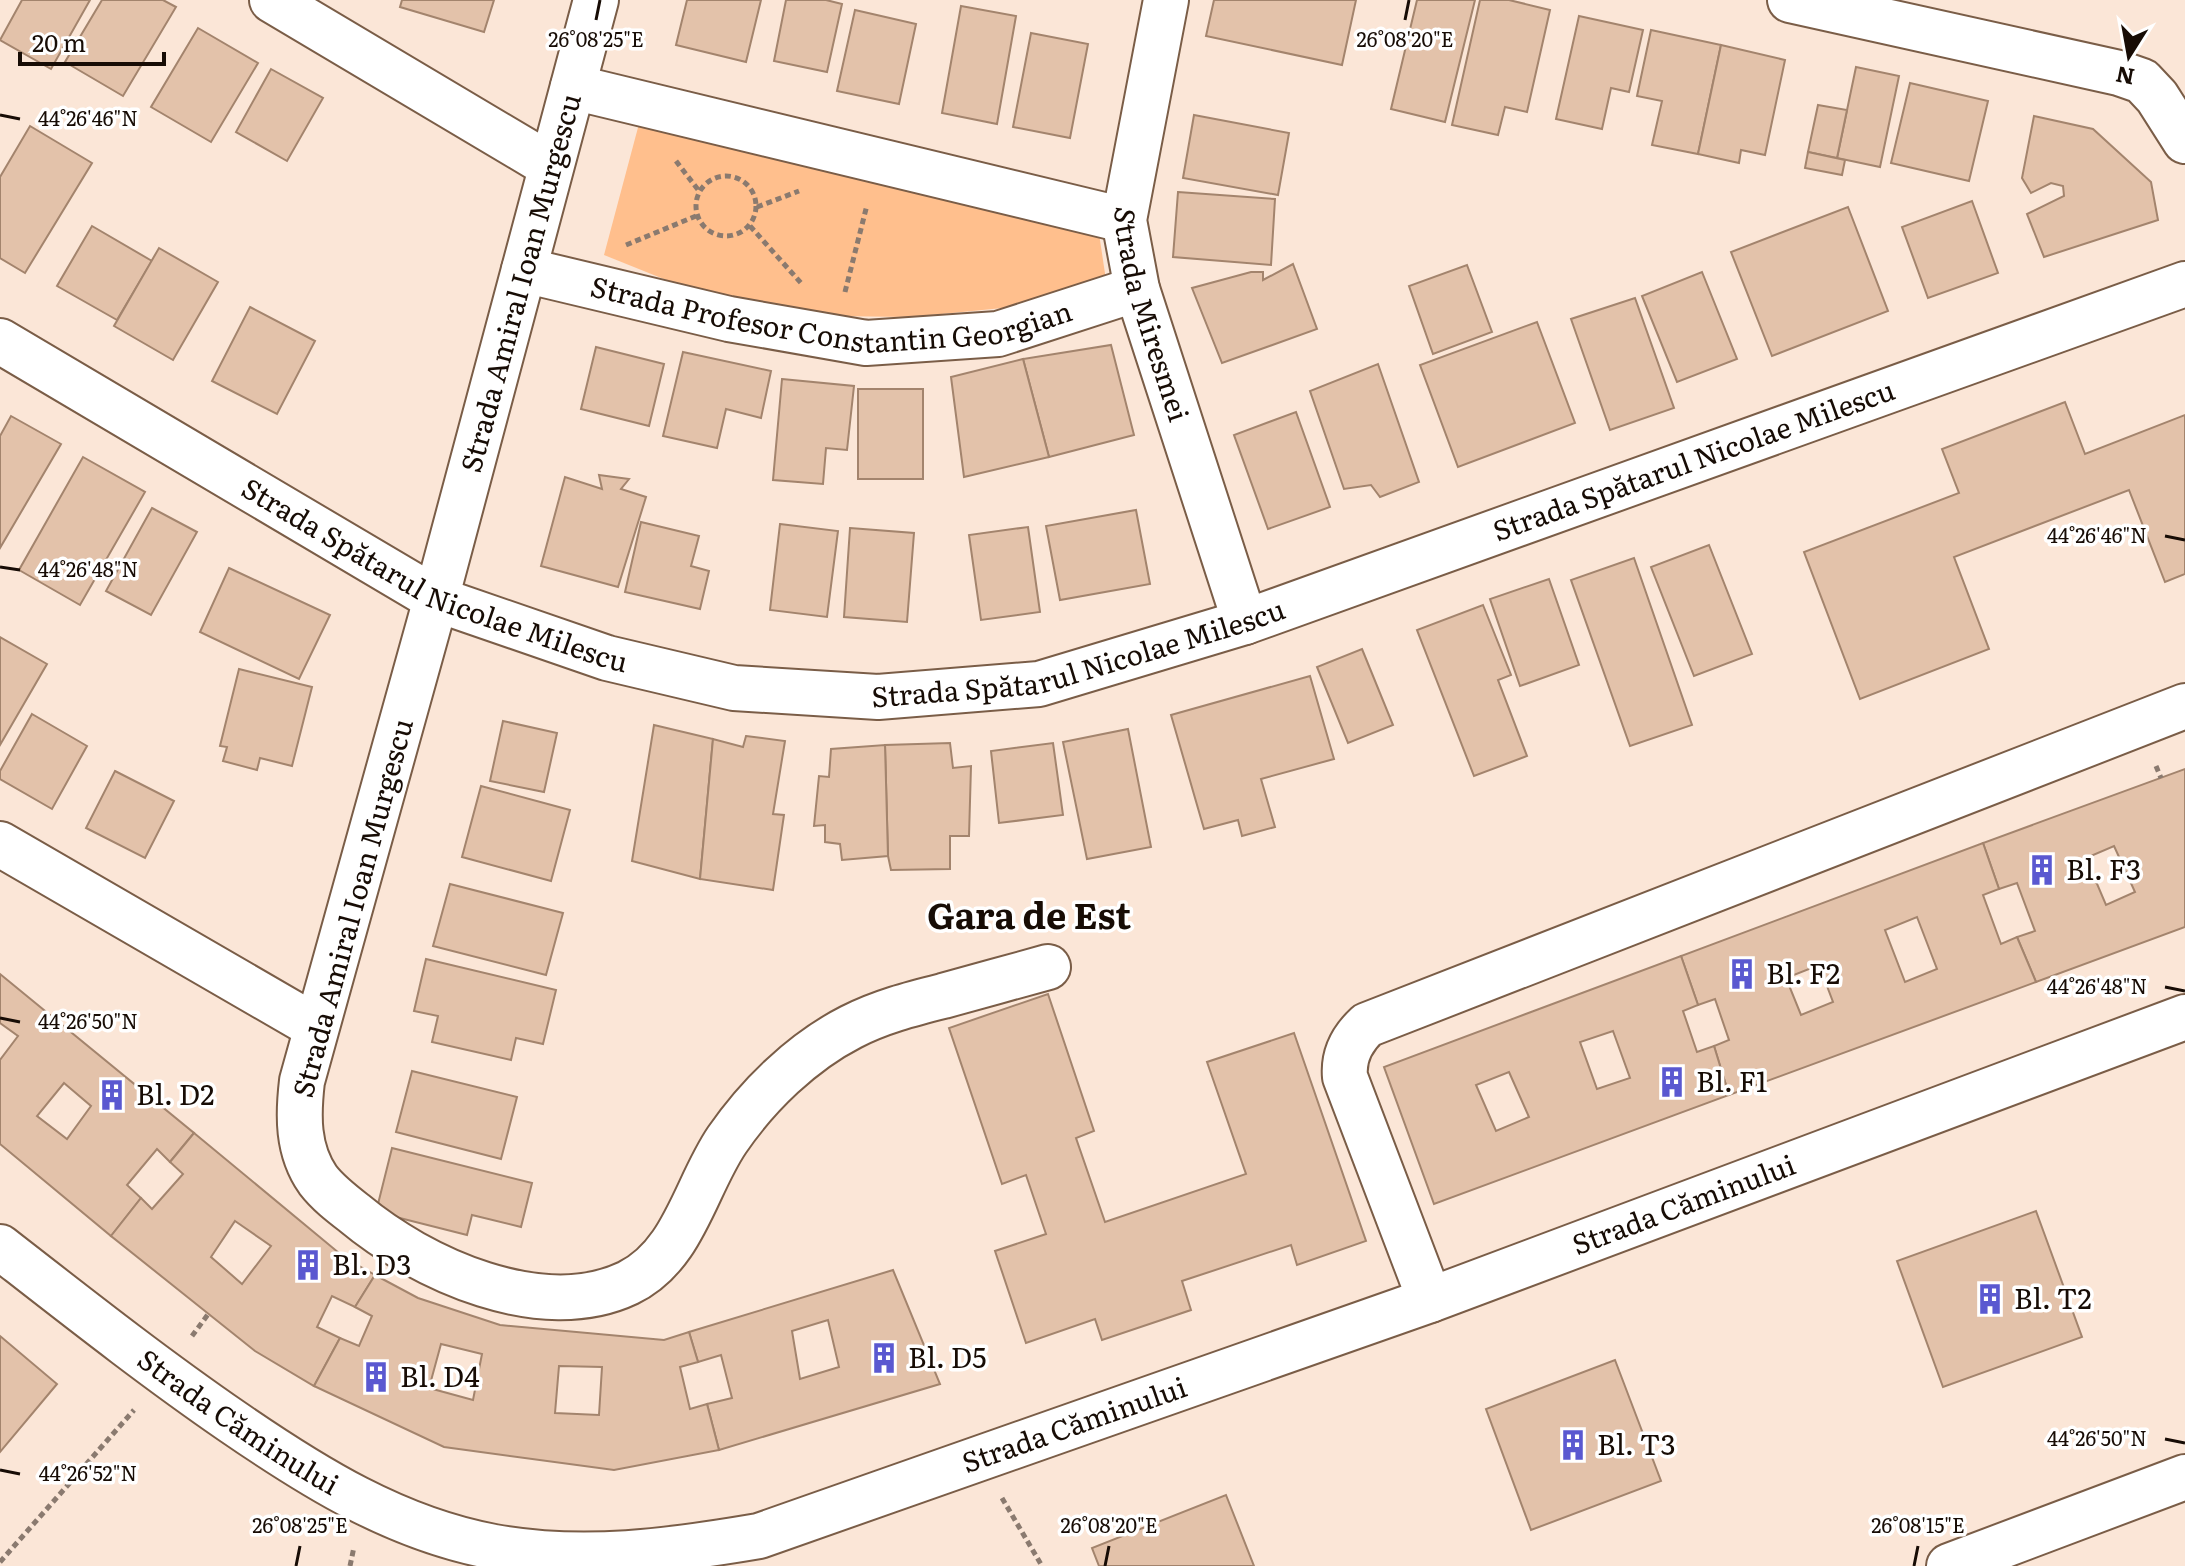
<svg xmlns="http://www.w3.org/2000/svg" width="2185" height="1566" font-family="Literata,serif">
<rect width="100%" height="100%" fill="#fbe6d7"/>
<!-- green -->
<polygon fill="#ffbf8d" points="640,120 1098,227 1106,280 1042,304 911,317 828,316 711,298 604,255"/>
<!-- building -->
<g fill="#e3c2aa" stroke="#a3846d" stroke-width="2" fill-rule="evenodd">
<polygon points="22,0 90,0 51,69 0,40"/>
<polygon points="102,0 163,0 176,7 123,96 65,62"/>
<polygon points="402,0 494,0 484,32 400,7"/>
<polygon points="687,0 761,0 746,62 676,45"/>
<polygon points="786,0 826,0 842,4 827,72 774,61"/>
<polygon points="1214,0 1356,0 1342,65 1206,36"/>
<polygon points="1417,0 1475,0 1445,122 1391,109"/>
<polygon points="1480,0 1509,0 1550,10 1527,112 1505,107 1498,135 1452,125"/>
<polygon points="961,6 1016,16 997,124 942,113"/>
<polygon points="855,10 916,24 899,104 837,91"/>
<polygon points="1579,16 1643,30 1629,92 1611,88 1602,129 1556,119"/>
<polygon points="198,28 258,63 211,142 151,107"/>
<polygon points="1651,30 1721,45 1698,154 1652,145 1662,101 1637,96"/>
<polygon points="1031,33 1088,44 1070,138 1013,127"/>
<polygon points="1721,45 1785,60 1765,155 1741,150 1739,163 1698,154"/>
<polygon points="1856,67 1899,76 1880,167 1837,158"/>
<polygon points="271,69 323,98 287,161 236,132"/>
<polygon points="1910,83 1988,101 1969,181 1891,163"/>
<polygon points="1818,105 1847,110 1837,158 1808,152"/>
<polygon points="1194,115 1289,133 1278,195 1183,178"/>
<polygon points="2034,116 2093,129 2151,182 2158,220 2044,257 2027,214 2064,196 2063,186 2051,183 2031,193 2022,178"/>
<polygon points="30,126 92,163 25,273 0,258 0,177"/>
<polygon points="1808,152 1845,160 1842,175 1805,168"/>
<polygon points="1178,192 1275,199 1271,265 1173,257"/>
<polygon points="1972,201 1998,273 1928,298 1902,227"/>
<polygon points="1848,207 1888,311 1772,356 1731,252"/>
<polygon points="92,226 152,261 117,320 57,286"/>
<polygon points="159,248 218,282 173,360 114,326"/>
<polygon points="1293,264 1317,329 1222,363 1192,288 1251,272 1263,272 1263,280"/>
<polygon points="1467,265 1492,332 1433,354 1409,286"/>
<polygon points="1702,272 1737,359 1677,382 1642,296"/>
<polygon points="1635,298 1674,408 1610,430 1571,319"/>
<polygon points="250,307 315,341 277,414 212,381"/>
<polygon points="1537,322 1575,423 1458,467 1420,365"/>
<polygon points="1111,345 1134,435 1049,457 1023,359"/>
<polygon points="596,347 664,364 649,426 581,409"/>
<polygon points="683,352 771,371 761,418 726,409 717,448 663,436"/>
<polygon points="1023,359 1049,457 964,477 951,377"/>
<polygon points="1378,364 1419,482 1380,497 1371,485 1344,489 1310,391"/>
<polygon points="782,379 854,386 847,450 826,448 823,484 773,480"/>
<rect x="858" y="389" width="65" height="90"/>
<polygon points="2065,402 2085,454 2185,415 2185,574 2165,582 2129,490 1954,557 1989,649 1860,699 1804,552 1959,493 1942,449"/>
<polygon points="1296,412 1330,507 1268,529 1234,435"/>
<polygon points="11,416 61,444 0,548 0,436"/>
<polygon points="83,457 145,492 80,605 19,570"/>
<polygon points="599,475 629,479 621,489 646,497 618,587 541,566 565,477 602,489"/>
<polygon points="152,508 197,532 151,615 106,591"/>
<polygon points="1136,510 1150,584 1060,600 1046,526"/>
<polygon points="641,522 699,536 691,566 709,571 700,609 625,592"/>
<polygon points="780,524 838,531 827,617 770,610"/>
<polygon points="1028,527 1040,612 981,620 969,535"/>
<polygon points="850,528 914,533 907,622 844,617"/>
<polygon points="1709,545 1752,654 1694,676 1651,567"/>
<polygon points="1634,558 1692,725 1630,746 1571,580"/>
<polygon points="229,568 330,615 299,679 200,632"/>
<polygon points="1549,579 1579,665 1520,686 1490,599"/>
<polygon points="1483,605 1511,675 1498,680 1527,756 1474,776 1417,630"/>
<polygon points="0,637 47,664 0,745"/>
<polygon points="1362,649 1393,725 1348,743 1317,667"/>
<polygon points="239,669 312,687 292,766 260,758 257,770 223,761 227,747 220,746"/>
<polygon points="1310,676 1334,759 1261,779 1275,827 1242,836 1238,820 1204,829 1171,715"/>
<polygon points="32,714 87,746 52,809 0,779 0,771"/>
<polygon points="503,721 557,733 544,792 490,781"/>
<polygon points="654,725 713,739 700,879 632,861"/>
<polygon points="1128,729 1151,847 1087,859 1063,742"/>
<polygon points="746,736 785,741 773,814 784,815 773,890 700,879 713,739 743,747"/>
<polygon points="950,743 953,768 971,766 969,836 950,836 950,869 891,870 888,856 885,745"/>
<polygon points="1053,743 1063,815 999,823 991,751"/>
<polygon points="885,745 888,856 842,860 840,844 825,842 825,825 814,826 819,776 829,777 831,749"/>
<path d="M2185 769V927L2036 982 2017 937 2035 931 2017 883 1999 889 1983 843ZM2114 846 2135 892 2106 905 2086 858Z"/>
<polygon points="115,771 174,801 145,858 86,828"/>
<polygon points="481,786 570,810 551,881 462,857"/>
<path d="M1983 843 1999 889 1983 895 2001 944 2017 937 2036 982 1729 1095 1714 1046 1729 1040 1715 999 1698 1005 1681 956ZM1917 917 1937 969 1905 982 1885 930ZM1819 965 1833 1002 1801 1015 1786 978Z"/>
<polygon points="450,884 563,913 546,975 433,946"/>
<path d="M1681 956 1698 1005 1683 1011 1697 1052 1714 1046 1729 1095 1434 1204 1384 1067ZM1613 1031 1630 1078 1597 1089 1580 1042ZM1509 1072 1529 1117 1496 1131 1476 1085Z"/>
<polygon points="426,959 556,990 543,1044 516,1038 511,1060 432,1042 438,1016 414,1011"/>
<path d="M0 974 194 1133 170 1162 157 1149 127 1185 141 1198 111 1236 0 1144V1060L18 1036 0 1023ZM64 1083 91 1106 67 1139 37 1116Z"/>
<polygon points="1048,994 1094,1131 1076,1138 1105,1222 1246,1174 1207,1062 1294,1033 1366,1241 1297,1265 1291,1245 1182,1281 1191,1310 1102,1340 1095,1319 1026,1343 995,1251 1046,1234 1026,1175 1002,1184 949,1028"/>
<polygon points="412,1071 517,1097 501,1159 396,1132"/>
<path d="M194 1133 345 1258 375 1275 355 1307 332 1296 317 1327 340 1338 314 1386 255 1351 111 1236 141 1198 152 1209 183 1174 170 1162ZM235 1221 271 1246 242 1284 211 1257Z"/>
<polygon points="392,1148 532,1183 521,1227 472,1215 467,1235 376,1212"/>
<polygon points="2036,1211 2082,1337 1943,1387 1897,1261"/>
<path d="M893 1270 940 1384 719 1450 707 1404 732 1398 721 1355 698 1362 689 1332ZM828 1320 839 1367 800 1379 792 1331Z"/>
<path d="M375 1275 418 1298 500 1325 664 1340 689 1332 698 1362 680 1367 690 1409 707 1404 719 1450 614 1470 444 1447 314 1386 340 1338 359 1346 372 1316 355 1307ZM441 1344 482 1354 473 1400 429 1388ZM559 1366 602 1367 599 1415 555 1413Z"/>
<polygon points="0,1336 57,1384 0,1452"/>
<polygon points="1615,1360 1661,1481 1531,1530 1486,1409"/>
<polygon points="1226,1495 1254,1566 1099,1566 1092,1548"/>
</g>
<g fill="none" stroke-linecap="round" stroke-linejoin="round">
<defs>
<g id="minor">
<polyline points="272,0 551,166"/>
<path d="M596 0 436 599 302 1081C298 1115 297 1150 318 1180 328 1193 341 1203 354 1213 421 1269 542 1324 628 1283 684 1256 695 1187 727 1140 758 1095 802 1052 851 1027 880 1012 911 1004 943 996 978 986 1013 977 1048 967"/>
<path id="s1" d="M1166 0 1124 220 1137 289 1245 622"/>
<polyline points="1790,0 2119,73 2142,81 2157,97 2185,141"/>
<polyline points="573,87 1124,220"/>
<path id="s2" d="M524 270 729 319 866 343 998 334 1137 289"/>
<path id="s3" d="M0 341 436 599 607 658 734 688 878 697 1039 684 1245 622 2185 284"/>
<polyline points="0,844 316,1027"/>
<path id="s4" d="M0 1247C77 1307 153 1367 233 1422 313 1477 396 1529 494 1547 583 1563 671 1551 759 1536L1430 1300 2185 1017"/>
<path d="M1430 1300 1345 1077C1343 1056 1352 1039 1367 1025L2185 706"/>
</g>
<polyline id="major" points="1949,1566 2185,1477"/>
</defs>
<!-- minor casing -->
<use href="#minor" stroke="#7a5d47" stroke-width="48"/>
<!-- major casing -->
<use href="#major" stroke="#7a5d47" stroke-width="48"/>
<!-- path -->
<g stroke="#8a7a6f" stroke-width="5" stroke-dasharray="6 4" stroke-linecap="butt">
<polyline points="676,161 699,191"/>
<circle cx="726" cy="206" r="30"/>
<polyline points="757,207 799,191"/>
<polyline points="750,226 801,283"/>
<polyline points="626,245 696,216"/>
<polyline points="845,292 867,205"/>
<polyline points="2156,766 2161,778"/>
<polyline points="192,1336 209,1313"/>
<polyline points="1002,1498 1042,1566"/>
<polyline points="0,1562 134,1410"/>
<polyline points="350,1566 354,1547"/>
</g>
<!-- minor -->
<use href="#minor" stroke="#fff" stroke-width="44"/>
<!-- major -->
<use href="#major" stroke="#fff" stroke-width="44"/>
</g>
<!-- ticks -->
<path fill="none" stroke="#170c05" stroke-width="3" d="M596 20 600 0M1405 20 1409 0M0 115 20 119M2165 536 2185 540M0 567 20 570M2165 987 2185 991M0 1018 20 1022M2165 1439 2185 1443M0 1470 20 1474M296 1566 300 1546M1105 1566 1109 1546M1914 1566 1918 1546"/>
<!-- icons -->
<defs>
<symbol id="building-bare" viewBox="-9 -9 18 18"><path d="M-4-6H4V6H1V3H-1V6H-4ZM-2.5-4.3h1.7v1.8h-1.7ZM.8-4.3h1.7v1.8H.8ZM-2.5-1h1.7V.8h-1.7ZM.8-1h1.7V.8H.8Z" fill="#5a58d0" stroke="#fff" stroke-width="2.5" paint-order="stroke"/></symbol>
</defs>
<g fill-rule="evenodd">
<use href="#building-bare" x="2020" y="848" width="44" height="44"/>
<use href="#building-bare" x="1720" y="952" width="44" height="44"/>
<use href="#building-bare" x="1650" y="1060" width="44" height="44"/>
<use href="#building-bare" x="90" y="1073" width="44" height="44"/>
<use href="#building-bare" x="286" y="1243" width="44" height="44"/>
<use href="#building-bare" x="1968" y="1277" width="44" height="44"/>
<use href="#building-bare" x="862" y="1336" width="44" height="44"/>
<use href="#building-bare" x="354" y="1355" width="44" height="44"/>
<use href="#building-bare" x="1551" y="1423" width="44" height="44"/>
</g>
<g text-anchor="middle" stroke-width="7" stroke-linejoin="round" paint-order="stroke">
<!-- street labels -->
<g font-size="28" fill="#170c05" stroke="#fff">
<text transform="translate(521 283) rotate(-75)" y="10">Strada Amiral Ioan Murgescu</text>
<text dy="10" stroke="none"><textPath href="#s2" startOffset="314">Strada Profesor Constantin Georgian</textPath></text>
<text dy="10" stroke="none"><textPath href="#s1" startOffset="322">Strada Miresmei</textPath></text>
<text dy="10" stroke="none"><textPath href="#s3" startOffset="1816">Strada Spătarul Nicolae Milescu</textPath></text>
<text dy="10" stroke="none"><textPath href="#s3" startOffset="496">Strada Spătarul Nicolae Milescu</textPath></text>
<text dy="10" stroke="none"><textPath href="#s3" startOffset="1168">Strada Spătarul Nicolae Milescu</textPath></text>
<text transform="translate(353 908) rotate(-75)" y="10">Strada Amiral Ioan Murgescu</text>
<text dy="10" stroke="none"><textPath href="#s4" startOffset="1832">Strada Căminului</textPath></text>
<text dy="10" stroke="none"><textPath href="#s4" startOffset="296">Strada Căminului</textPath></text>
<text dy="10" stroke="none"><textPath href="#s4" startOffset="1184">Strada Căminului</textPath></text>
</g>
<!-- poi labels -->
<g font-size="28" fill="#170c05" stroke="#fff" text-anchor="start">
<text x="2066" y="880">Bl. F3</text>
<text x="1766" y="984">Bl. F2</text>
<text x="1696" y="1092">Bl. F1</text>
<text x="136" y="1105">Bl. D2</text>
<text x="332" y="1275">Bl. D3</text>
<text x="2014" y="1309">Bl. T2</text>
<text x="908" y="1368">Bl. D5</text>
<text x="400" y="1387">Bl. D4</text>
<text x="1597" y="1455">Bl. T3</text>
</g>
<!-- district labels -->
<g font-size="36" font-weight="bold" fill="#170c05" stroke="#fff">
<text x="1029" y="929">Gara de Est</text>
</g>
</g>
<g font-size="20" text-anchor="middle" fill="#170c05" stroke="#fff" stroke-width="7" stroke-linejoin="round" paint-order="stroke">
<text x="596" y="47">26°08'25"E</text>
<text x="1405" y="47">26°08'20"E</text>
<text x="88" y="126">44°26'46"N</text>
<text x="2097" y="543">44°26'46"N</text>
<text x="88" y="577">44°26'48"N</text>
<text x="2097" y="994">44°26'48"N</text>
<text x="88" y="1029">44°26'50"N</text>
<text x="2097" y="1446">44°26'50"N</text>
<text x="88" y="1481">44°26'52"N</text>
<text x="300" y="1533">26°08'25"E</text>
<text x="1109" y="1533">26°08'20"E</text>
<text x="1918" y="1533">26°08'15"E</text>
</g>
<!-- north arrow -->
<g transform="translate(2129 56) rotate(191)" stroke="#ffffff" stroke-width="6" paint-order="stroke">
<path d="M0-6L14 30L0 20L-14 30Z" fill="#170c05"/>
<text y="-12" font-size="22" font-weight="bold" text-anchor="middle" fill="#170c05">N</text>
</g>
<!-- scale -->
<path d="M20 52v12h144v-12" fill="none" stroke="#170c05" stroke-width="4"/>
<text x="32" y="52" font-size="24" fill="#170c05" stroke="#ffffff" stroke-width="6" paint-order="stroke">20 m</text>
</svg>
